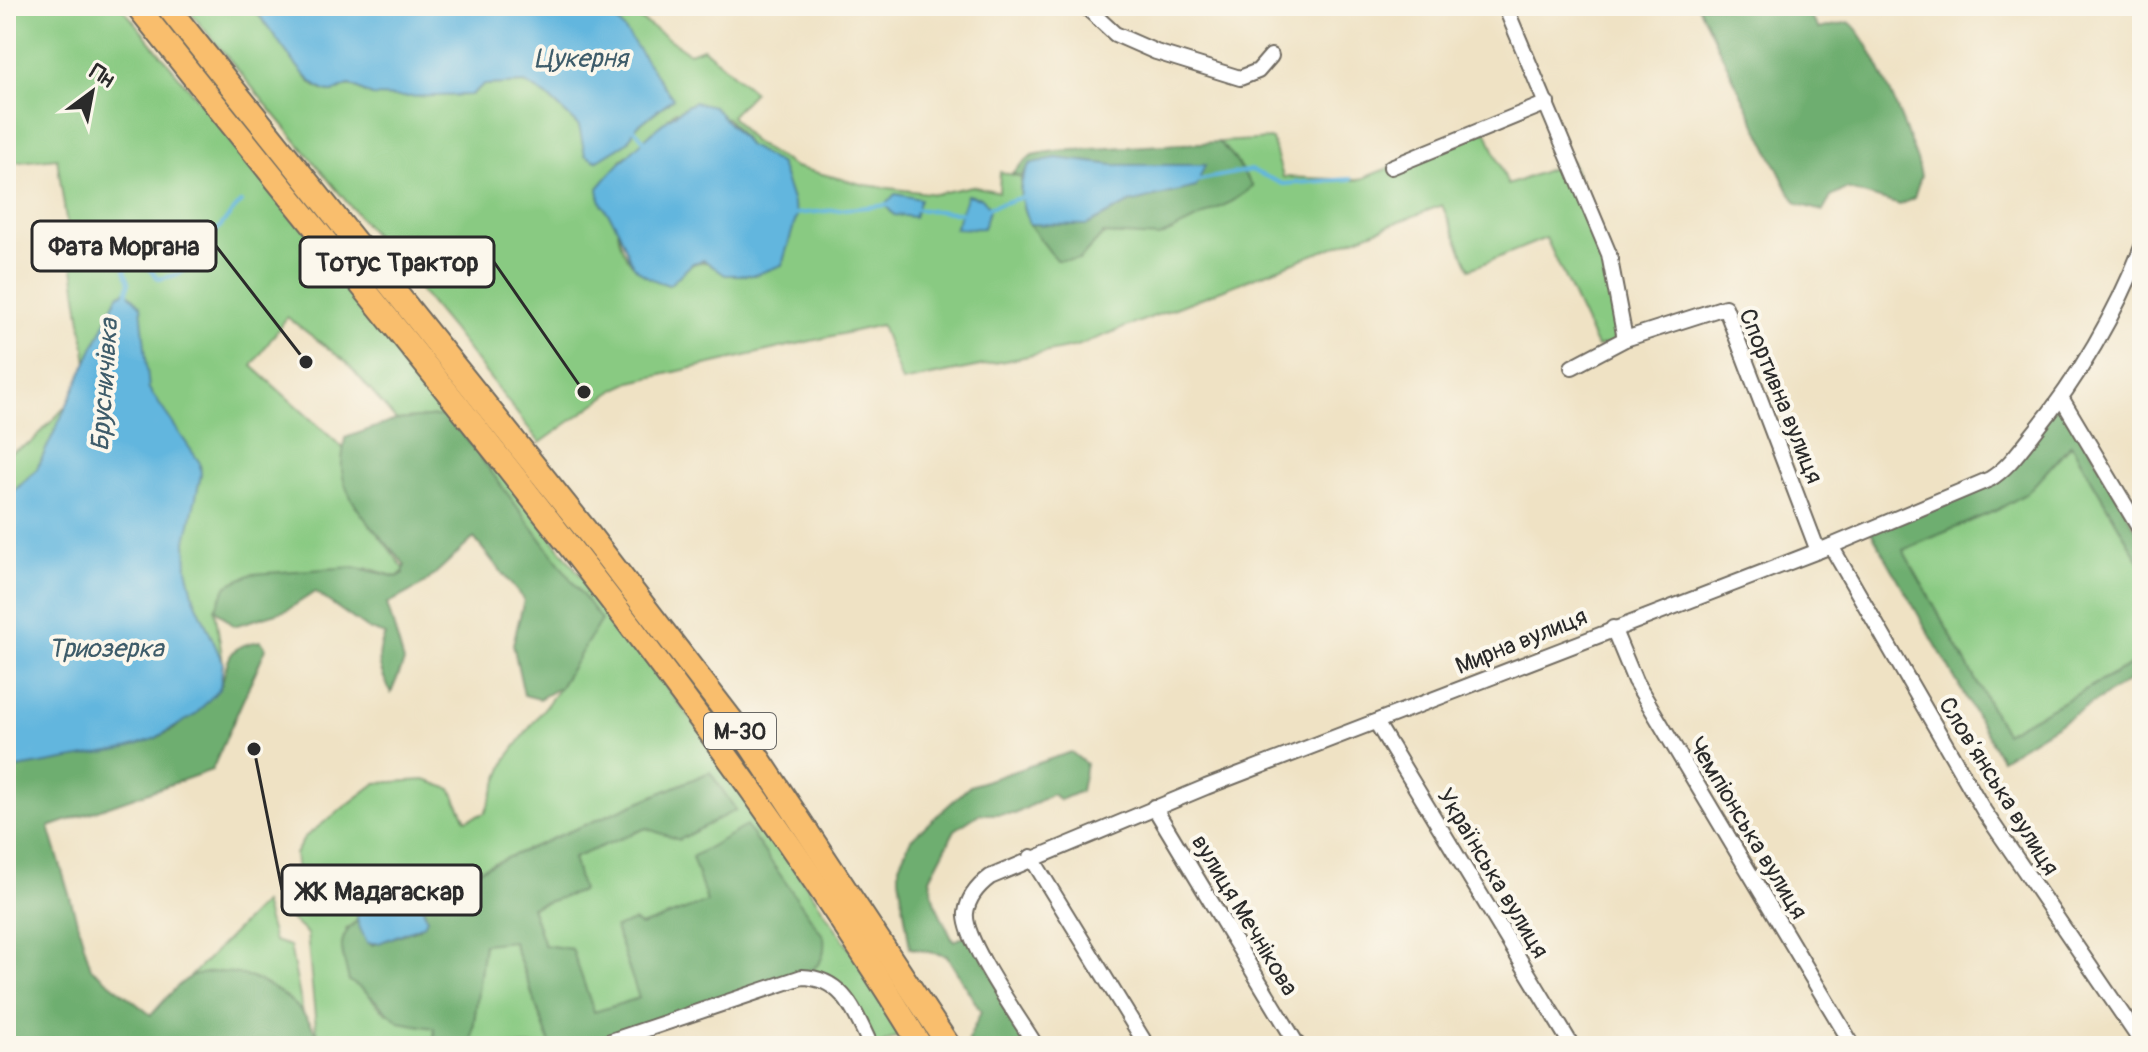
<svg xmlns="http://www.w3.org/2000/svg" width="2148" height="1052" font-family="Pangolin,sans-serif">
<rect width="100%" height="100%" fill="#fbf7ec"/>
<filter id="ink" filterUnits="userSpaceOnUse"><feTurbulence type="fractalNoise" baseFrequency=".0125" numOctaves="2"/><feDisplacementMap in="SourceGraphic" scale="16" xChannelSelector="R" yChannelSelector="G"/><feConvolveMatrix kernelMatrix="1 2 1 2 8 2 1 2 1" color-interpolation-filters="sRGB"/></filter>
<filter id="wash" filterUnits="userSpaceOnUse"><feTurbulence type="fractalNoise" baseFrequency=".006" numOctaves="4" result="noise"/><feDisplacementMap in="SourceGraphic" scale="32" xChannelSelector="R" yChannelSelector="G"/><feGaussianBlur stdDeviation="1.8" result="paint"/><feColorMatrix in="noise" values="0 0 0 0 0 0 0 0 0 0 0 0 0 0 0 0 0 1.4 0 .05"/><feComposite in="paint" operator="in"/></filter>
<g filter="url(#wash)">
<rect width="100%" height="100%" fill="#efe2c4"/>
<!-- green -->
<g fill="#89ca82" stroke="#5a7a56" stroke-width="2" fill-rule="evenodd">
<path d="M6 6H121L387 329 449 415 500 471 717 753 906 1032 877 1046 818 977 708 902 641 926 640 998 594 1013 572 950 544 945 531 907 582 891 573 858 646 828 735 810 710 772 478 870 455 872 422 902 417 884 408 882 365 905 358 920 346 929C364 990 365 1017 434 1028L435 1046H322L316 1027 307 934 280 909 299 890 295 854 305 837 376 783 425 780 451 789 466 820 485 813 507 758 560 687 600 620 449 415 396 420 346 362 287 317 252 366 344 449 342 470 354 502 405 570 397 577 368 568 215 609 223 663 218 684 102 342 87 363 57 158 10 163 6 130Z"/>
<path d="M185 6H251L298 63C303 76 316 92 331 92 338 91 343 87 350 85L372 96 471 95 483 85 525 83 547 96 579 126 629 141 635 128 672 99 647 67 619 21 634 15 689 53 703 48 754 92 731 116 752 141 795 167 865 185 935 194 972 186 999 192 1000 172 1021 177C1015 225 1045 235 1079 260L1103 234 1160 236 1233 201 1252 186 1231 154 1218 142 1272 139 1283 177 1358 180 1486 130 1508 185 1571 161 1609 254 1625 339 1597 347 1546 238 1470 269 1442 205 1077 346 902 382 881 325 631 382 616 389 540 443 450 327ZM675 111 727 118 749 146 779 164 797 215 714 265C694 255 683 272 669 285 604 267 616 214 621 160L646 142Z"/>
<polygon points="68,404 37,469 6,499 6,454 31,443"/>
<polygon points="2071,444 2142,566 2142,659 2005,733 1902,549 1997,510 2026,493"/>
<path d="M263 903 274 941 290 946 303 1013C275 980 230 969 189 978Z"/>
<polygon points="512,940 551,1046 471,1046 484,944"/>
</g>
<!-- forest -->
<g fill="#6eae70" stroke="#4c6c4e" stroke-width="2">
<path d="M1698 6H1803L1819 29 1849 22C1872 37 1906 131 1917 160L1921 176 1914 198 1900 205 1846 189 1831 197 1823 211 1798 204 1788 190Z"/>
<path d="M1218 142 1231 154 1253 187 1233 201 1160 237 1103 234 1079 260H1056L1029 224 1087 225 1129 203 1196 187C1141 172 1086 152 1030 164L1021 177 1012 173 1032 155 1055 151Z"/>
<polygon points="2062,399 2142,540 2142,566 2071,444 2027,493 1997,510 1903,550 2005,733 2142,659 2142,673 2001,759 1870,530 1990,479"/>
<path d="M449 415 601 620 560 687 539 699 524 695 513 644 524 600 474 538 424 584 387 604 404 662 391 693C380 671 374 658 385 635L368 629 315 592 287 610 234 626 215 609 227 585 252 574 354 567 397 577 403 574 405 565C384 538 345 506 342 470 341 460 344 448 345 438L396 420Z"/>
<path d="M261 641 266 648 212 770 49 827 91 968 151 1015C162 1004 177 983 191 977 242 957 307 999 322 1046H6V770L154 739 174 729 220 688C230 660 224 646 261 641Z"/>
<polygon points="1071,752 1086,764 1081,791 1060,800 1052,794 1015,814 979,814 955,830 930,878 934,901 953,941 969,935 1036,1046 972,1046 968,1040 981,1012 947,956 910,948 899,878 899,865 911,839 970,786"/>
<path d="M710 772 736 810 679 840 646 828 573 858 582 891 531 907 544 945 572 949 594 1012 639 998 615 928 634 921 641 926 707 902 692 857 746 826 824 937C826 958 820 966 802 977L596 1046H551L513 941 484 944 471 1046H435L434 1028 399 1022 364 990 349 981C343 953 333 940 358 920L367 942 372 945 418 929 427 919 422 902 448 876 478 870Z"/>
</g>
<!-- water -->
<g fill="#62b6de" stroke="#467084" stroke-width="2">
<path d="M251 6H603C632 33 648 68 673 98L635 128 629 141 596 161 585 155 579 126 547 96 525 83 483 85 471 95 402 97 372 96 350 85C343 86 338 91 332 92 307 93 271 25 251 6Z"/>
<path d="M694 102 713 106 749 146 780 164 797 215 782 265 755 275H725L704 260 693 263 669 285C622 272 634 257 614 222 606 209 599 204 598 188 619 162 664 117 694 102Z"/>
<path d="M1056 158 1113 165H1205L1196 187 1129 203 1087 225 1029 224C1020 200 1015 186 1030 164Z"/>
<polygon points="895,194 920,199 914,217 894,215 885,205"/>
<polygon points="967,195 982,198 990,208 983,228 955,229"/>
<polygon points="126,291 141,306 149,389 200,463 201,475 186,541 187,569 194,598 223,663 220,688 195,715 154,739 121,750 6,770 6,499 37,469 118,295"/>
<path d="M413 881 427 919 424 925 379 943H367C364 936 358 926 357 919 356 904 401 883 413 881Z"/>
</g>
<g fill="none" stroke-linecap="round" stroke-linejoin="round">
<!-- stream -->
<g stroke="#62b6de" stroke-width="4">
<polyline points="632,126 647,144"/>
<polyline points="1194,181 1251,170 1283,184 1351,179"/>
<polyline points="913,209 964,213"/>
<polyline points="985,209 1022,197"/>
<polyline points="795,214 889,205"/>
<polyline points="126,296 129,282 125,270 132,258 141,260 159,279 180,274 241,202"/>
</g>
</g>
</g>
<g filter="url(#ink)">
<g fill="none" stroke-linecap="round" stroke-linejoin="round">
<defs>
<g id="minor">
<polyline points="1085,6 1115,34 1156,52 1240,78 1258,71 1271,56"/>
<polyline points="1505,6 1609,254 1625,339"/>
<polyline points="1391,167 1547,103"/>
<polyline points="1572,367 1625,339 1725,307 1818,551"/>
<polyline points="2062,399 2142,533"/>
<polyline points="1831,546 1984,811 2142,1043"/>
<polyline points="1613,628 1635,681 1853,1046"/>
<polyline points="1376,722 1572,1046"/>
<polyline points="1154,807 1298,1046"/>
<polyline points="1031,857 1147,1046"/>
<path d="M596 1046 802 977C844 978 855 1013 871 1046"/>
<path d="M1036 1046C1020 1019 963 940 966 913 968 897 978 886 990 877L1206 787 1831 546 1990 479C2008 468 2020 450 2033 434 2080 376 2115 316 2142 247"/>
</g>
<g id="highway">
<path d="M137 6C406 347 694 675 921 1046"/>
<polyline points="167,6 589,534 744,736 949,1046"/>
</g>
</defs>
<!-- minor casing -->
<use href="#minor" stroke="#706b61" stroke-width="18"/>
<!-- highway casing -->
<use href="#highway" stroke="#706b61" stroke-width="26"/>
<!-- minor -->
<use href="#minor" stroke="#fff" stroke-width="14"/>
<!-- highway -->
<use href="#highway" stroke="#f9be6d" stroke-width="22"/>
</g>
</g>
<g text-anchor="middle" stroke-width="8" stroke-linejoin="round" paint-order="stroke">
<!-- shield labels -->
<rect fill="#fbf7ec" stroke="#696865" stroke-width="2" x="704" y="713" width="72" height="36" rx="6"/>
<g font-size="22" font-weight="bold" fill="#2b2b2b">
<text x="740" y="739">М-30</text>
</g>
<!-- street labels -->
<g font-size="24" fill="#2b2b2b" stroke="#fbf7ec">
<text transform="translate(1781 396) rotate(68)" y="8">Спортивна вулиця</text>
<text transform="translate(1521 641) rotate(-22)" y="8">Мирна вулиця</text>
<text transform="translate(1999 786) rotate(58)" y="8">Словʼянська вулиця</text>
<text transform="translate(1748 828) rotate(59)" y="8">Чемпіонська вулиця</text>
<text transform="translate(1493 873) rotate(59)" y="8">Українська вулиця</text>
<text transform="translate(1245 915) rotate(59)" y="8">вулиця Мечнікова</text>
</g>
<!-- water labels -->
<g font-size="26" font-style="italic" fill="#3e5c6a" stroke="#fbf7ec">
<text x="581" y="67">Цукерня</text>
<text transform="translate(104 385) rotate(-86)" y="9">Брусничівка</text>
<text x="106" y="657">Триозерка</text>
</g>
</g>
<!-- callouts -->
<path fill="none" stroke="#2b2b2b" stroke-width="3" d="M306 362L216 246M584 392L494 262M254 749L282 890"/>
<g fill="#2b2b2b" stroke="#fbf7ec" stroke-width="3">
<circle cx="306" cy="362" r="8"/>
<circle cx="584" cy="392" r="8"/>
<circle cx="254" cy="749" r="8"/>
</g>
<g fill="#fbf7ec" stroke="#2b2b2b" stroke-width="3">
<rect x="32" y="221" width="184" height="50" rx="8"/>
<rect x="300" y="237" width="194" height="50" rx="8"/>
<rect x="282" y="865" width="199" height="50" rx="8"/>
</g>
<g font-size="26" text-anchor="middle" font-weight="bold" fill="#2b2b2b">
<text x="124" y="255">Фата Моргана</text>
<text x="397" y="271">Тотус Трактор</text>
<text x="381" y="900">ЖК Мадагаскар</text>
</g>
<!-- margin -->
<rect width="2148" height="1052" fill="none" stroke="#fbf7ec" stroke-width="32"/>
<!-- north arrow -->
<g transform="translate(92 92) rotate(32)" stroke="#fbf7ec" stroke-width="6" paint-order="stroke">
<path d="M0-6L14 30L0 20L-14 30Z" fill="#2b2b2b"/>
<text y="-12" font-size="22" font-weight="bold" text-anchor="middle" fill="#2b2b2b">Пн</text>
</g>
</svg>
